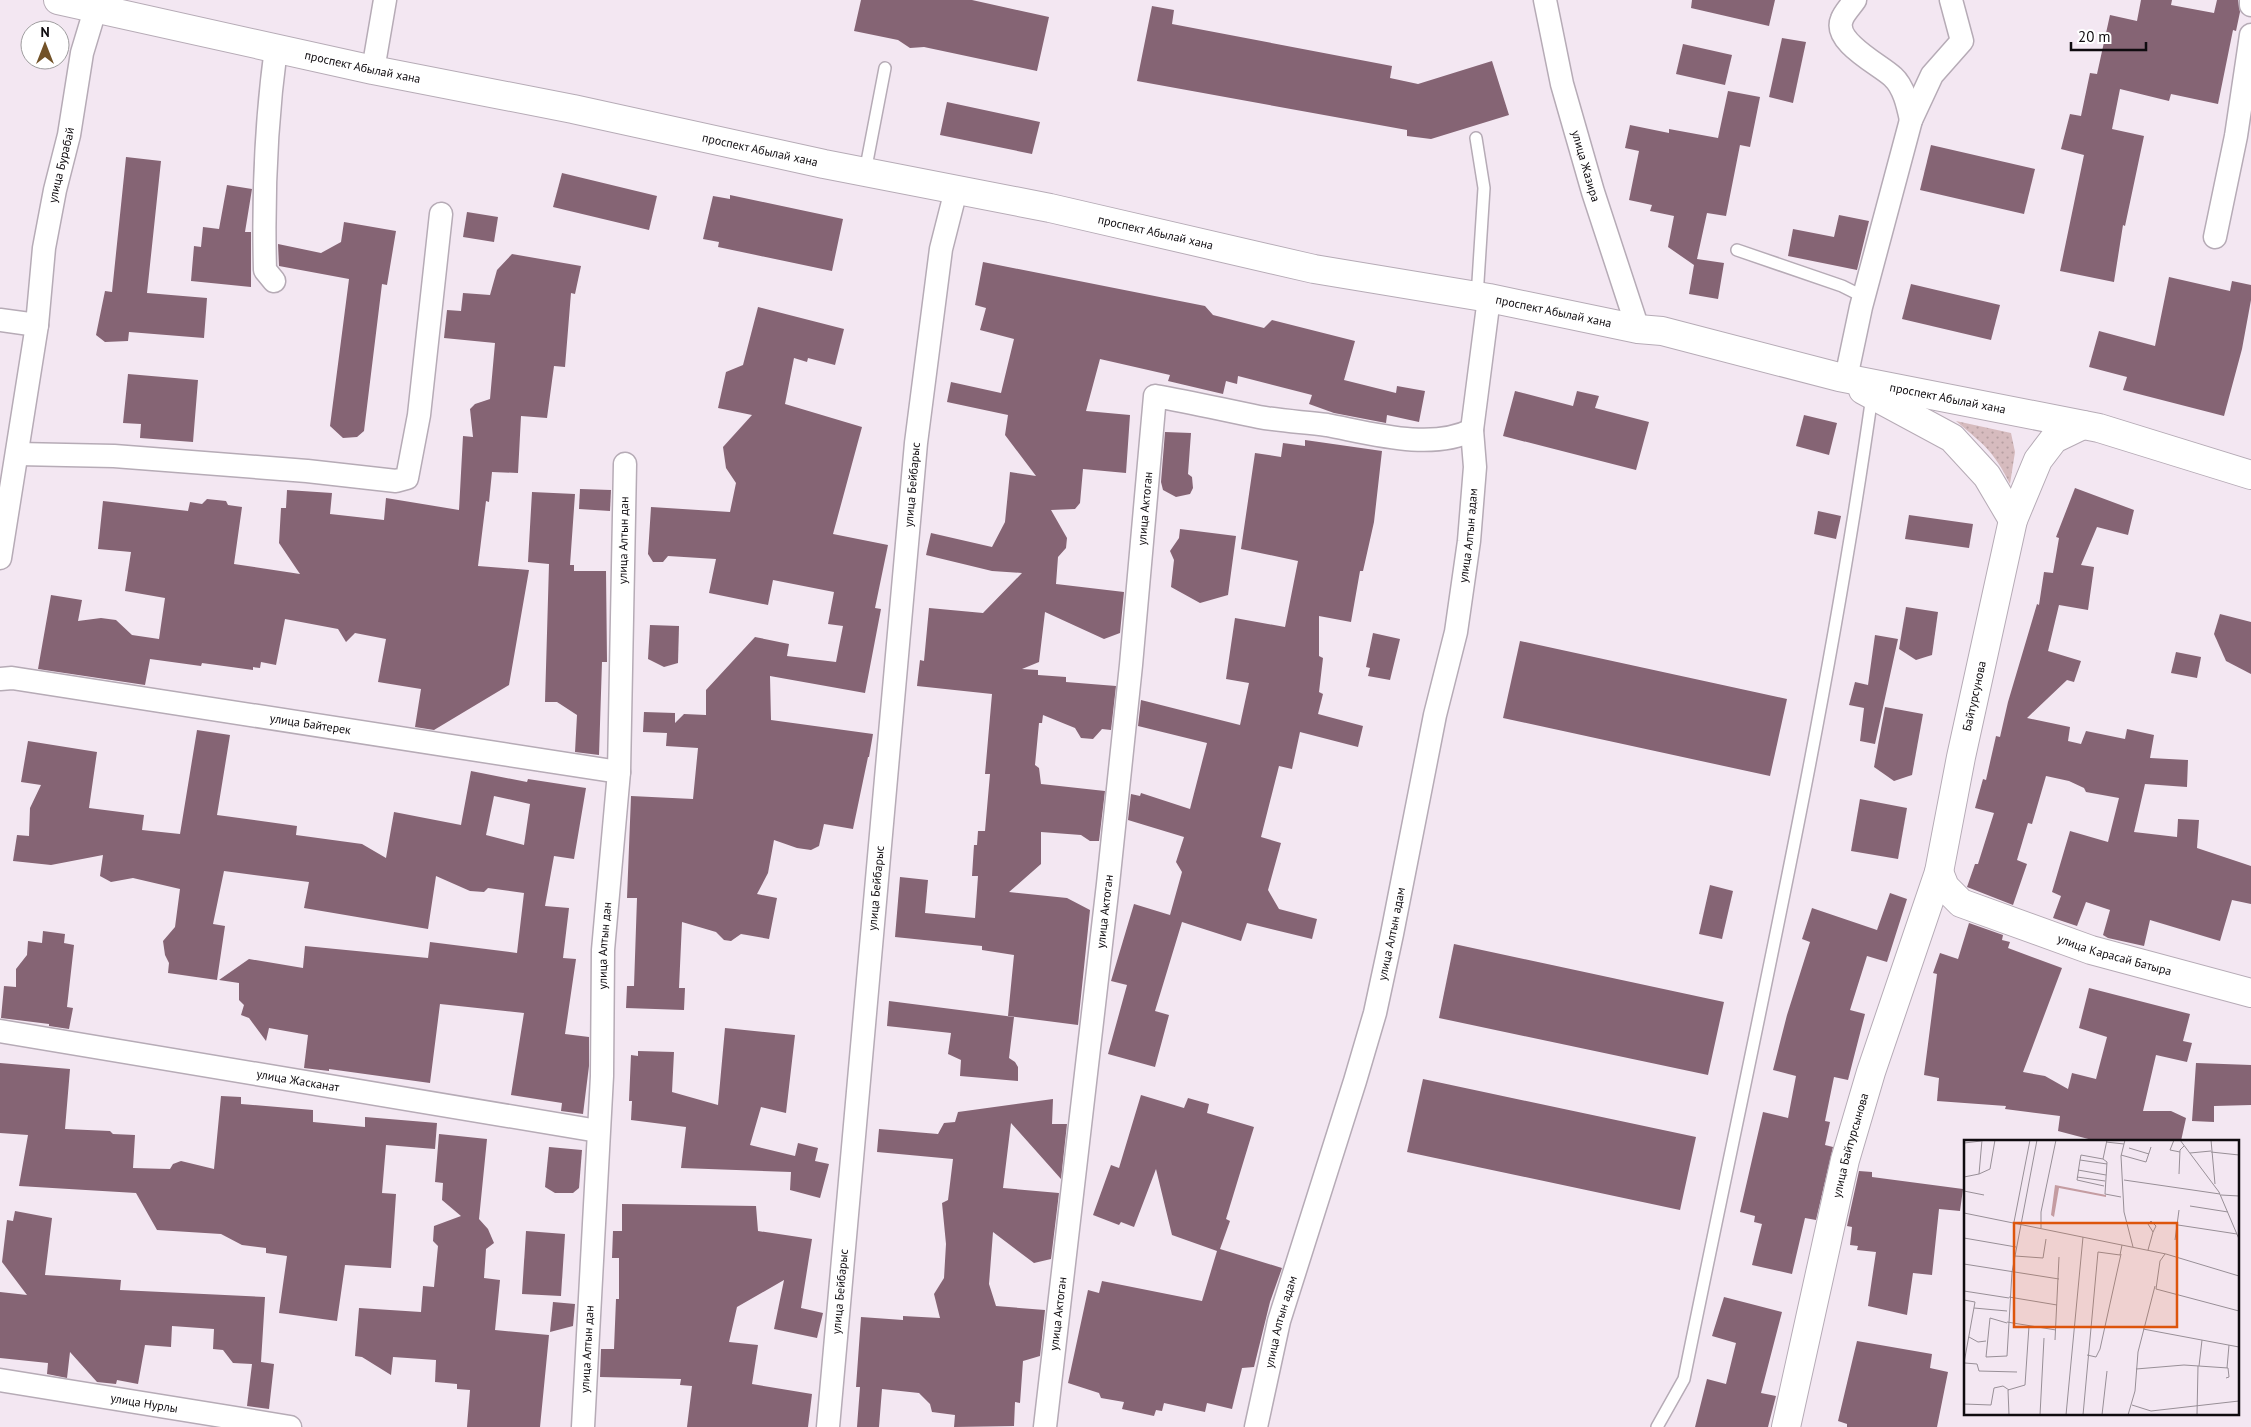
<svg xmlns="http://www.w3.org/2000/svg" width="2251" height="1427" font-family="'PT Sans',sans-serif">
<defs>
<pattern id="grass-dots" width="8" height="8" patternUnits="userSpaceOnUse" patternTransform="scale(1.25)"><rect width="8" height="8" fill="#d6bbbe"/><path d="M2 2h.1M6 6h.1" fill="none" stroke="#b69fa2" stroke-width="1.8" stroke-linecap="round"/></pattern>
</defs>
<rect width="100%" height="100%" fill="#f3e7f2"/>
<!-- grass -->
<path fill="url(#grass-dots)" d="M1956 421 2011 433 2015 452 2010 484C1993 450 1984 445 1956 421Z"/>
<!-- building -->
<g fill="#856474" fill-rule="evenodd">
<polygon points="861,0 972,0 1049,17 1037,71 924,47 910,48 898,40 854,31"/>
<polygon points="1692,0 1775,0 1769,26 1691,8"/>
<polygon points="2141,0 2172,0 2171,5 2214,13 2217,0 2238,0 2240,12 2236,31 2233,30 2218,104 2171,94 2169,101 2120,89 2112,129 2144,136 2125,226 2123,225 2114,282 2060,271 2084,155 2061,149 2070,114 2081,116 2090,73 2097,74 2110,15 2137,21"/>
<polygon points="1152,6 1174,10 1172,24 1392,66 1390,78 1418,84 1492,61 1509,115 1431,139 1407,136 1407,130 1137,81"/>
<polygon points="1782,38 1806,42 1793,103 1769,97"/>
<polygon points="1683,44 1732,55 1725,85 1676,74"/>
<polygon points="1728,91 1760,97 1750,147 1740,145 1726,216 1707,213 1697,259 1724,263 1718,299 1689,294 1694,265 1668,247 1674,216 1650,211 1652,205 1629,200 1639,151 1625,148 1630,125 1669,133 1669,129 1718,138"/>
<polygon points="947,102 1040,122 1032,154 940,135"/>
<polygon points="1931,145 2035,169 2024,214 1920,190"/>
<polygon points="126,157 161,161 147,293 207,298 204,338 129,332 128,341 105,342 96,335 105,291 112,292"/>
<polygon points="562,173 657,196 649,230 553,207"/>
<polygon points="227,185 252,189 245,232 251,232 251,287 191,281 194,246 201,247 203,227 219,229"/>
<polygon points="730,195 843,219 832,271 718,247 719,242 703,239 713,196 730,199"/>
<polygon points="467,212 498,217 494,242 463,237"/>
<polygon points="1839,215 1869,221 1857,270 1788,256 1793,229 1834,237"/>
<polygon points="344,222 396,231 387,285 382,284 364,431 357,437 343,438 330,426 349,279 279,266 278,244 321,253 341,242"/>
<polygon points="512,254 581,266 575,294 571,293 565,367 554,366 547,418 521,416 518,473 492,472 489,502 486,501 478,566 529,570 509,685 434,730 415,727 421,689 378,682 386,639 355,633 346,642 338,629 285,619 276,665 261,662 260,668 253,667 253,670 202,663 201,666 150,659 145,685 38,669 51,595 82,600 78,621 101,618 116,620 132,635 159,639 165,598 125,591 131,552 98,549 103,501 188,511 190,502 202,504 207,499 226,501 228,505 242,507 234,564 300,574 279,543 281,508 286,508 287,490 332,493 330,514 384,520 386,498 459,510 463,436 473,437 470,409 475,404 490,399 495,343 444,338 447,310 461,311 463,293 490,295 497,270"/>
<polygon points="983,262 1205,306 1213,315 1264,328 1272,320 1355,341 1344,380 1396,393 1397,386 1425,391 1419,422 1387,415 1386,423 1334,413 1309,404 1312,395 1238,376 1237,384 1226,381 1223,394 1168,381 1170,375 1100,359 1086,411 1130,415 1126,473 1083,469 1080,503 1075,509 1051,510 1067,538 1066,548 1058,557 1056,584 1124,592 1120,633 1104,639 1045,612 1039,662 1022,669 1038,670 1038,675 1066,677 1066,682 1116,686 1111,730 1102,729 1093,739 1081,738 1075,728 1043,715 1042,723 1039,723 1035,765 1039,768 1041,784 1105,791 1099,841 1090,841 1081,835 1041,832 1041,864 1009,892 1067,898 1090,910 1078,1025 1008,1016 1014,955 982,950 982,946 895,937 900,877 928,880 925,913 975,918 978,876 972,876 974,845 977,845 978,831 985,831 990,774 985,774 992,694 917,686 920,660 924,661 929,608 983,613 1022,573 992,571 926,555 931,533 992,547 1005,522 1010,472 1036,476 1005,435 1008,415 947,402 951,382 1001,393 1014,339 980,330 986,308 975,305"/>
<polygon points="2169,277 2230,291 2232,281 2251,285 2251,300 2242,349 2224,416 2123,390 2127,377 2089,367 2099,331 2155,346"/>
<polygon points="1911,284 2000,305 1991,340 1902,319"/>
<polygon points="758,307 844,329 835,365 808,358 807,362 794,358 785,404 862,427 833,534 888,545 875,608 881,609 865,693 770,676 771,720 873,734 869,757 868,757 853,829 824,824 819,846 811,850 797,848 774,840 768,873 757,894 777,898 769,939 741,934 731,941 724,940 716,932 682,922 679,988 685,988 684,1010 626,1008 627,986 634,986 637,898 627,898 631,796 693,799 698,748 666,746 667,733 643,732 644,712 675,713 675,723 684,714 706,715 706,690 755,637 789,644 787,656 836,662 843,626 828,624 834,592 773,580 768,605 709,593 716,559 668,556 663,562 653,562 648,554 651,507 730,512 736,483 726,468 723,447 752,415 718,408 726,372 743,365"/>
<polygon points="128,374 198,380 193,442 140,438 141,424 123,423"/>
<polygon points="1515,391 1573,406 1577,391 1599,396 1595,408 1649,422 1636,470 1503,436"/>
<polygon points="1804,415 1837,423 1829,455 1796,446"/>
<polygon points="1165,432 1191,433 1188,474 1192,477 1193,488 1190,494 1176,497 1163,490 1161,482"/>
<polygon points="1305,440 1382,451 1374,522 1363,571 1360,571 1351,622 1319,616 1319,656 1323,658 1319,692 1323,694 1318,714 1363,726 1358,747 1300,732 1292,769 1279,766 1261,837 1281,843 1268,890 1279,909 1317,919 1312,939 1247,923 1241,941 1182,922 1155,1011 1169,1015 1155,1067 1108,1054 1127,985 1111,981 1134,904 1170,915 1182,872 1176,862 1184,837 1128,820 1131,794 1140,796 1141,793 1190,809 1207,743 1138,726 1141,700 1240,725 1249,683 1226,679 1235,618 1285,627 1298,561 1241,549 1255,453 1281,457 1283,443 1305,446"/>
<polygon points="2075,488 2134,510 2128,535 2097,527 2081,565 2094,567 2088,610 2059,605 2048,651 2081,661 2074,682 2067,680 2027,718 2070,727 2068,741 2081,744 2086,731 2125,739 2127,729 2154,735 2150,758 2188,760 2187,787 2145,784 2134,832 2177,837 2178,819 2199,820 2197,848 2251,866 2251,904 2232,900 2220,941 2150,920 2144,946 2108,938 2103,935 2110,910 2086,902 2077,926 2053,918 2061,896 2052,892 2070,831 2108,842 2119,798 2086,792 2084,788 2069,781 2046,776 2032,824 2028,823 2017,860 2027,864 2013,905 1967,887 1975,864 1978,864 1994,813 1975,808 1983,779 1986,780 1996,736 2000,737 2008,702 2037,604 2039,605 2044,572 2053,573 2059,538 2056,537"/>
<polygon points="580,489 611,490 610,511 579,509"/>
<polygon points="532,492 575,494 570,565 574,565 574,571 606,571 607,662 602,662 599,755 575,752 577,715 557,702 545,702 549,564 528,562"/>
<polygon points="1818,511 1841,516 1836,539 1814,534"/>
<polygon points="1909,515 1973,524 1969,548 1905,539"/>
<polygon points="1180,529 1236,536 1228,595 1200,603 1171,587 1174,560 1170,551 1179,538"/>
<polygon points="1906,607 1938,612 1932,655 1916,660 1899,649"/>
<polygon points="2220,614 2251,622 2251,674 2226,661 2214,634"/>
<polygon points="650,625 679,626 678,663 664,667 648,659"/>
<polygon points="1373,633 1400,639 1390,680 1368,676 1370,668 1366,667"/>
<polygon points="1875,635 1898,639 1875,744 1860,741 1864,708 1849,705 1855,682 1868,685"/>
<polygon points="1520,641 1787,699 1770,776 1503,718"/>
<polygon points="2176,652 2201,657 2197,678 2171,673"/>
<polygon points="1885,707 1923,714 1912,775 1894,781 1874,767"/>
<path d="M197 730 230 735 217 815 297 826 296 835 362 844 386 858 394 812 461 825 471 771 527 782 528 779 586 788 574 859 554 856 545 906 569 908 563 958 576 959 565 1034 589 1037V1066L583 1114 561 1111 562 1103 511 1095 524 1013 440 1004 430 1083 329 1069V1071L304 1068 308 1035 269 1028 266 1041 249 1018 241 1015 244 1005 239 1000V983L219 980 249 959 303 968 305 946 428 958 430 942 517 953 524 893 488 888 484 892 470 891 436 876 428 929 304 908 309 882 224 871 213 924 225 926 217 980 168 973 169 963 165 955 163 941 175 927 180 889 133 878 111 882 100 876 103 855 51 865 13 861 17 835 29 836 30 808 41 785 21 782 28 741 97 752 89 808 144 815 142 830 180 834ZM494 796 530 804 524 845 486 835Z"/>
<polygon points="1860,799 1907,808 1898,859 1851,851"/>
<polygon points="1710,885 1733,891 1722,939 1699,934"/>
<polygon points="1890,893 1907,899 1887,962 1867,956 1850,1010 1865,1014 1848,1080 1834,1077 1825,1121 1830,1122 1825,1145 1833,1147 1816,1220 1805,1218 1792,1274 1752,1265 1762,1224 1754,1222 1755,1216 1740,1212 1763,1112 1788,1118 1796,1076 1773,1070 1787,1015 1810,942 1802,939 1812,908 1877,930"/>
<polygon points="1969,923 2003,935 2002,940 2010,942 2008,948 2062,968 2023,1072 2045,1076 2068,1089 2072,1073 2096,1079 2107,1037 2079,1028 2089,988 2190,1014 2183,1041 2192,1043 2187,1062 2156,1055 2143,1111 2171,1111 2186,1118 2181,1141 2096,1141 2058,1131 2060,1116 2005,1109 2006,1106 1937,1101 1939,1078 1924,1075 1937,974 1933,973 1940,953 1958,959"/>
<polygon points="43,931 65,934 64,943 74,945 67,1007 73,1008 69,1029 49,1026 49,1024 1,1018 4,986 16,987 16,969 27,955 28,941 42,943"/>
<polygon points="1454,944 1724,1002 1708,1075 1439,1018"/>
<polygon points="889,1001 1014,1017 1009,1058 1015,1062 1018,1067 1018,1081 960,1076 961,1060 948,1054 951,1033 887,1026"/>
<polygon points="725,1028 795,1035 786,1113 761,1107 750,1145 795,1156 798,1143 818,1148 815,1161 829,1164 820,1198 790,1190 791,1172 681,1168 686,1127 631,1120 632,1101 629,1101 631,1055 638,1056 638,1051 674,1052 672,1092 718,1105"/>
<polygon points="0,1063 70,1069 65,1129 110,1131 113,1134 135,1135 133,1168 170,1169 173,1164 181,1161 214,1169 221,1096 241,1097 241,1104 313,1110 313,1122 365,1127 365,1117 437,1123 435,1149 386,1145 382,1193 396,1194 391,1268 345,1265 337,1321 279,1313 287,1256 266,1253 266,1248 242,1245 221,1234 157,1230 136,1193 19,1186 28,1135 0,1133"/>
<polygon points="2196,1063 2251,1065 2251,1105 2214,1106 2214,1122 2192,1121"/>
<polygon points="1423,1079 1696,1137 1680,1210 1407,1152"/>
<polygon points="1141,1095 1184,1108 1188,1098 1209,1104 1207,1113 1254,1127 1226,1219 1230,1221 1220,1249 1282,1268 1270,1302 1254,1367 1242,1368 1232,1409 1207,1403 1205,1412 1164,1403 1162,1411 1156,1410 1154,1416 1122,1409 1124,1402 1101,1398 1099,1393 1068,1383 1088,1290 1099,1293 1102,1281 1202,1301 1217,1251 1172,1235 1156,1169 1134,1227 1121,1222 1119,1225 1093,1215 1111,1165 1119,1168"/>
<polygon points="1053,1099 1052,1124 1067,1124 1061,1179 1011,1123 1003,1188 1059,1193 1051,1259 1034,1263 993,1232 989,1284 996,1306 1045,1310 1040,1356 1023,1361 1020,1403 1015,1402 1014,1426 954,1427 955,1415 932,1412 930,1404 919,1393 882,1389 879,1427 857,1427 860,1387 856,1387 861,1317 903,1320 903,1316 940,1318 934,1294 944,1278 946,1244 942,1203 948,1200 953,1159 877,1152 879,1129 938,1134 944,1123 955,1122 958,1112"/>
<polygon points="439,1134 487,1139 479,1219 488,1229 494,1243 486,1249 484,1278 500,1280 495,1330 549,1335 540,1427 467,1427 470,1390 457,1389 457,1384 435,1382 436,1360 393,1357 391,1375 362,1357 355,1356 359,1308 421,1312 423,1286 434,1287 438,1246 433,1241 434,1226 461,1216 442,1200 443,1183 435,1182"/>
<polygon points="549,1147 582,1150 579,1188 573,1193 555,1193 545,1187"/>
<polygon points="1859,1171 1872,1172 1872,1177 1963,1189 1960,1211 1939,1209 1932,1275 1913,1273 1907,1315 1868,1306 1876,1252 1857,1250 1858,1246 1850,1245 1852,1227 1847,1226"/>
<polygon points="622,1204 756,1206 758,1231 812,1239 801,1308 823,1313 817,1338 774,1329 784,1280 737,1307 729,1342 758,1345 752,1384 812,1394 808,1427 687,1427 692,1386 680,1385 681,1379 600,1377 601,1349 614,1349 616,1299 619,1299 619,1258 612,1258 613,1231 622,1231"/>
<polygon points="15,1211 52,1218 45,1275 121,1280 120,1290 265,1297 261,1362 274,1364 269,1409 247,1406 252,1364 233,1363 223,1350 213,1349 214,1329 172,1326 171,1347 145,1345 138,1384 117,1380 116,1384 97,1382 70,1352 67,1378 47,1374 48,1363 0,1358 0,1292 27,1295 2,1262 7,1220 13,1221"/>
<polygon points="526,1231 565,1234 561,1296 522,1294"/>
<polygon points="1724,1297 1782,1312 1761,1393 1776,1396 1768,1427 1695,1427 1707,1379 1726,1384 1736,1343 1712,1336"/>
<polygon points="553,1302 575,1304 573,1326 550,1332"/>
<polygon points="1857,1341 1932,1354 1930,1368 1948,1372 1937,1427 1847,1427 1847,1424 1838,1421"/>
</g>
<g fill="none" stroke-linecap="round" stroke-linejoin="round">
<defs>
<g id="lane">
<polyline points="1476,138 1484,188 1477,297"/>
<polyline points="865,172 885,68"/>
<polyline points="1737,250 1842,286 1864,297"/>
<path d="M1657 1427 1684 1379C1750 1052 1825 727 1872 396"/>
</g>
<g id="street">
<path id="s1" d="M1545 0 1562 84 1593 192 1638 329"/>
<path d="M1855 0C1851 6 1844 13 1842 19 1832 42 1881 65 1893 77 1904 87 1908 106 1911 120"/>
<polyline points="2251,0 2251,5"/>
<polyline points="373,70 385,0"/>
<polyline points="2215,237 2236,136 2251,35"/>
<path d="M274 281 265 270C263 196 266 122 276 48"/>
<polyline points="0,320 37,325"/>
<polyline points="1846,378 1861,307 1911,120 1932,75 1962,41 1951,0"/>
<polyline points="18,454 114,456 307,471 396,481 407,478 419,415 441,214"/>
<path id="s2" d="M0 558 37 325 44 248 55 190 69 135 82 53 98 0"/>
<path id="s3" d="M0 679 12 678 619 772"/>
<path id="s4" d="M0 1031 598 1131"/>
<path id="s5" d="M0 1380 290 1427"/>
<path id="s6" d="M583 1427 602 1076 603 950 619 772 625 464"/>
<path id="s7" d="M828 1427 916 443 941 249 956 190"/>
<path id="s8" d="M1045 1427 1108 884 1131 665 1155 396C1190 402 1224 410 1259 417 1281 421 1304 422 1327 425 1370 433 1431 451 1472 430L1489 298"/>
<path id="s9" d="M1256 1427 1279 1321 1355 1081 1375 1013 1392 934 1435 715 1456 632 1469 541 1475 467 1472 430"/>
</g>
<g id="secondary">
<path id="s10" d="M58 0 373 70 573 109 824 164 1050 208 1314 269 1489 298 1638 329 1662 331 1839 377 2099 428 2251 475"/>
<polyline points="1863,390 1952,438 1987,476 2013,520"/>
<path id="s11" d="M1939 872 1945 887 1961 903 2091 950 2251 993"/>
<path id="s12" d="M1786 1427 1845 1160 1871 1072 1939 872 1961 757 2013 520 2038 460 2054 439 2083 425"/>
</g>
</defs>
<!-- lane casing -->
<use href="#lane" stroke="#b6abb6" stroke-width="14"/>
<!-- street casing -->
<use href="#street" stroke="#b6abb6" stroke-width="25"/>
<!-- secondary casing -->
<use href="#secondary" stroke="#b6abb6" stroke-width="30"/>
<!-- lane -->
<use href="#lane" stroke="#fff" stroke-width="11"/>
<!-- street -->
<use href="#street" stroke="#fff" stroke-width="22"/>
<!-- secondary -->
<use href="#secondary" stroke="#fff" stroke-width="28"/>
</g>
<g text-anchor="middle" stroke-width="4" stroke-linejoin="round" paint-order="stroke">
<!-- street labels -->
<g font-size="12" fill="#0f0b0f" stroke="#fff">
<text dy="4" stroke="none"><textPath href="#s10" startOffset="312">проспект Абылай хана</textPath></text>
<text dy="4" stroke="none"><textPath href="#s10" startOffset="718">проспект Абылай хана</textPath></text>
<text dy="4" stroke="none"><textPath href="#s2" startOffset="398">улица Бурабай</textPath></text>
<text dy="4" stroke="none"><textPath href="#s1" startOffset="171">улица Жазира</textPath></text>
<text dy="4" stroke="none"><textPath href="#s10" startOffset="1122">проспект Абылай хана</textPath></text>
<text dy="4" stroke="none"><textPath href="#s10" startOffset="1528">проспект Абылай хана</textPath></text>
<text dy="4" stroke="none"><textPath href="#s10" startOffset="1932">проспект Абылай хана</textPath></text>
<text dy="4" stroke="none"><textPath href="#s7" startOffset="946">улица Бейбарыс</textPath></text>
<text dy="4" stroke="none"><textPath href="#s8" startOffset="924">улица Актоган</textPath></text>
<text dy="4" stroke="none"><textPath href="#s9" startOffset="918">улица Алтын адам</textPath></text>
<text dy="4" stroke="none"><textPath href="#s6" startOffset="888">улица Алтын дан</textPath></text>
<text dy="4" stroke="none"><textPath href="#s12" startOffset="756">Байтурсунова</textPath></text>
<text dy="4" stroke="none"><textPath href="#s3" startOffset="314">улица Байтерек</textPath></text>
<text dy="4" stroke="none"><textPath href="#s7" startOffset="541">улица Бейбарыс</textPath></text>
<text dy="4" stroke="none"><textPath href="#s8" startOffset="519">улица Актоган</textPath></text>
<text dy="4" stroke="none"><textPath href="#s9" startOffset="512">улица Алтын адам</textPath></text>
<text dy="4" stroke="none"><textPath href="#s6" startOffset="482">улица Алтын дан</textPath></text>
<text dy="4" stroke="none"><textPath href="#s11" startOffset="201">улица Карасай Батыра</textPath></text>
<text dy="4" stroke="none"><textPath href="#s4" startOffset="302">улица Жасканат</textPath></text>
<text dy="4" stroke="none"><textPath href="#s12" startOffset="289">улица Байтурсынова</textPath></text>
<text dy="4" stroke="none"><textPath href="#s7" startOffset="136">улица Бейбарыс</textPath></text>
<text dy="4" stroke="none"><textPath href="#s8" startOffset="114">улица Актоган</textPath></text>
<text dy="4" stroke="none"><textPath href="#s9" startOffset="108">улица Алтын адам</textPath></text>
<text dy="4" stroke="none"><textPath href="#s6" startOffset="78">улица Алтын дан</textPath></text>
<text dy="4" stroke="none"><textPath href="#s5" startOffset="146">улица Нурлы</textPath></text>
</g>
</g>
<!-- overview -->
<g transform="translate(1964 1140)">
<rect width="275" height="275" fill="#f3e7f2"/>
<path d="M91 45 142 55V57L95 48 90 77 87 75Z" fill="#c49ca1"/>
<path fill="none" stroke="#988f97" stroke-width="1" d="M143 0 139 19 143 22 141 54 157 57M161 0 157 16 160 72 169 107M210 0 206 10 216 12M216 0 255 52 275 99M247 0 251 44M142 2 160 4M0 3 17 1M165 8 185 14M247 12 275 15M226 13 247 11M157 15 182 22 187 7M116 20 117 15 139 19M114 30 142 35M15 34 26 29 31 0M215 34 216 10 220 6M0 37 15 34 18 0M113 37 141 41M160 40 256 54M140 46 113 40 116 20 143 24M0 51 20 55M257 55 275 56M226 66 264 72M0 73 202 114 275 136M50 82 66 0M214 85 273 94M77 88V72L92 0M0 98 52 107M211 100 215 70M184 110 189 92 184 84 187 81 192 86 189 92M201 114 196 121 192 149 275 171M51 116 79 118 82 99M0 124 95 139M0 151 45 158M45 157 93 165M0 160 11 162 0 223M10 168 43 171M43 182 92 190M43 183 26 178 22 217 43 216 48 132 73 0M179 189 275 207M5 197 14 202 22 201M91 200 95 117M123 215 132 217 136 209 157 114M1 223 13 224 15 231 53 232M235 226 238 200M263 228 265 205M172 229 220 225 264 228 265 237 262 238M0 264 27 265 30 248 39 246 45 250M168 265 187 271 275 261M45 275 44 250 61 245 65 186M76 275 80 198M102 275 119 97M119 275 134 112 156 115 158 105M138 275 143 231M164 275 171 251 174 212 191 146M233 275 234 226"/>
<path fill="#dd550c" fill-opacity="0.15" stroke="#dd550c" stroke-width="2.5" d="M50 83H213V187H50Z"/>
<rect width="275" height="275" fill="none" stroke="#0f0b0f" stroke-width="2.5"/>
</g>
<!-- north arrow -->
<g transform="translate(45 45)"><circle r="24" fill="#ffffff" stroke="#9f9d9f"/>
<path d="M0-4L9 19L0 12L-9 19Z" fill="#725228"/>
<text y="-8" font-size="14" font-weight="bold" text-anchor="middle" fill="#0f0b0f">N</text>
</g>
<!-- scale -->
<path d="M2071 42v8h75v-8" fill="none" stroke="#0f0b0f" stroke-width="2.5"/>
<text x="2078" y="42" font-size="15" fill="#0f0b0f" stroke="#ffffff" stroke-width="4" paint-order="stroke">20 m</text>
</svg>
